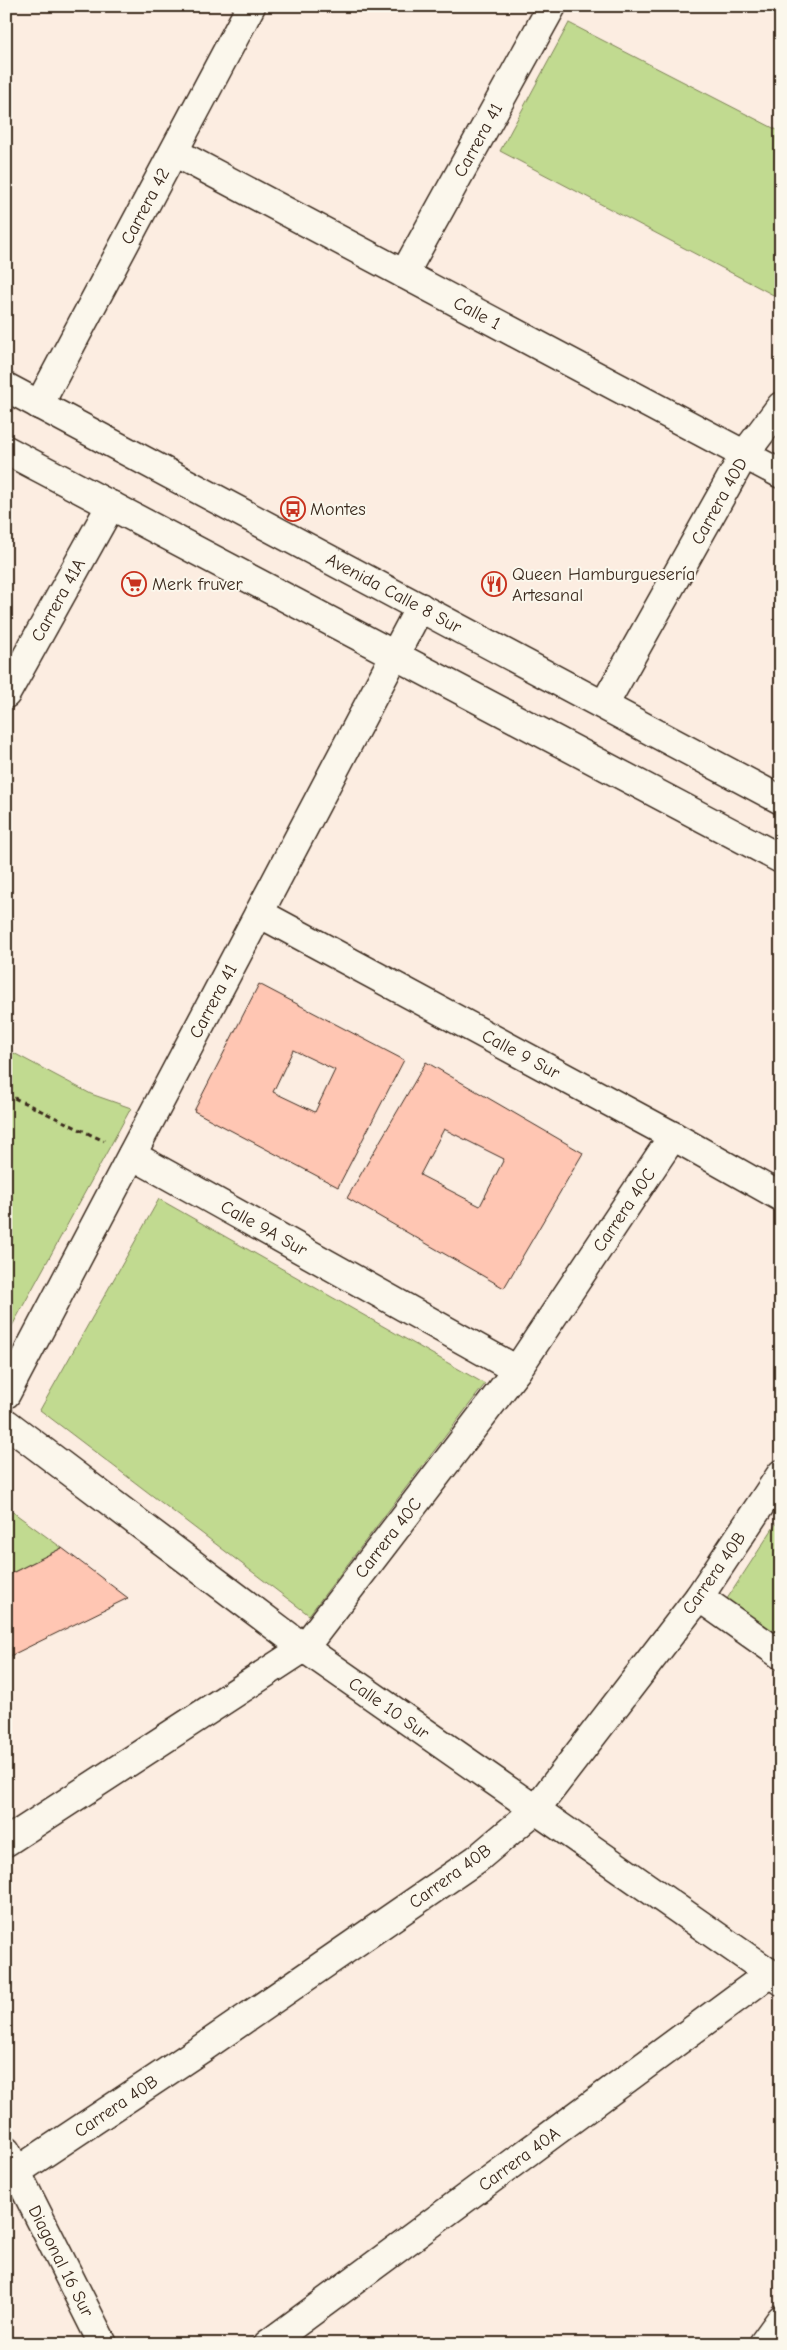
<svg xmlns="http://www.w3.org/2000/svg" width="787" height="2350" font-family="'Comic Neue',sans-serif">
<rect width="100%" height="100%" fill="#fcede1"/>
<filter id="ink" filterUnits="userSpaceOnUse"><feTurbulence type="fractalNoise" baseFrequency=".02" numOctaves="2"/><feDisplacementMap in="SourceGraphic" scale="10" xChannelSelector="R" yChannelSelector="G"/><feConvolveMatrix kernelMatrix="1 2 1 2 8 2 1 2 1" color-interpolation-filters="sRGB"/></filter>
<g filter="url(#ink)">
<!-- green -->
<g fill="#c1da90" stroke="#7e8257">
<polygon points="569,23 781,132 781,299 500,151"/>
<polygon points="6,1049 91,1094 131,1108 6,1337"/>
<polygon points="159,1199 485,1384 309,1615 40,1410"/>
<polygon points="6,1507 62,1548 6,1576"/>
<polygon points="781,1516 781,1638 725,1602"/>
</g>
<!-- building -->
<g fill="#ffc6b3" stroke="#3b2a1e" fill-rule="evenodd">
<path d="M259 984 404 1060 338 1187 194 1111ZM293 1050 335 1070 315 1112 273 1092Z"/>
<path d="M426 1062 583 1153 504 1288 347 1198ZM444 1129 504 1159 480 1206 420 1175Z"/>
<polygon points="62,1548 128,1598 6,1658 6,1576"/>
</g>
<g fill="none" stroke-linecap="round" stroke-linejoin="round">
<defs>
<g id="minor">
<polyline points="174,152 781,474"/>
<polyline points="404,274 552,6"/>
<polyline points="39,405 251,6"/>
<polyline points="6,694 111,505"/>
<polyline points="604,705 744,455 781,406"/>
<polyline points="259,913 673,1136 781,1197"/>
<polyline points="132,1155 517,1370"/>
<polyline points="6,1394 420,607"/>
<polyline points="6,1423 304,1648 781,1981"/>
<polyline points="699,1597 781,1655"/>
<polyline points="6,1842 304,1648 517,1370 673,1136"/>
<polyline points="6,2151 103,2344"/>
<polyline points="16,2172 201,2049 477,1859 535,1810 699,1597 781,1474"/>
<polyline points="268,2344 770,1973"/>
<polyline points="763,2344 781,2319"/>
</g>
<g id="major">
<polyline points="6,387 781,800"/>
<polyline points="6,450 781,859"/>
</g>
</defs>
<!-- minor casing -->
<use href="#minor" stroke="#3b2a1e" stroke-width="31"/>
<!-- major casing -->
<use href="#major" stroke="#3b2a1e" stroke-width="31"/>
<!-- path -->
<polyline stroke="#3b2a1e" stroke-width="3" stroke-dasharray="5 4" stroke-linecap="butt" points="6,1094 104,1141"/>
<!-- minor -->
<use href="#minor" stroke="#fbf7ec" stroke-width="28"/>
<!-- major -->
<use href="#major" stroke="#fbf7ec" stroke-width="28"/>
</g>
</g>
<!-- icons -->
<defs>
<symbol id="bus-ring" viewBox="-11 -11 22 22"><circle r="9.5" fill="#fbf7ec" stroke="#c8321e" stroke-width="1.5"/><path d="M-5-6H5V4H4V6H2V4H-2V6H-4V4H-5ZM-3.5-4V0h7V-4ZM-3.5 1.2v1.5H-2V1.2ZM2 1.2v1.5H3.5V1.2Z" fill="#c8321e"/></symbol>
<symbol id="supermarket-ring" viewBox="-11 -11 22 22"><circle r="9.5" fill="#fbf7ec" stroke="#c8321e" stroke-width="1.5"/><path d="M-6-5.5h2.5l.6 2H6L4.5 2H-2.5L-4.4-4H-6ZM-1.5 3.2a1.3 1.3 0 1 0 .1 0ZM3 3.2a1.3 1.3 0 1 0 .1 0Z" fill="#c8321e"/></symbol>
<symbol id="restaurant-ring" viewBox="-11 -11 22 22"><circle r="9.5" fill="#fbf7ec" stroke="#c8321e" stroke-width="1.5"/><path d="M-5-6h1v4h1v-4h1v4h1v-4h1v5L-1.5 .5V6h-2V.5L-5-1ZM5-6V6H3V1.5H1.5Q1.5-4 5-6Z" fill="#c8321e"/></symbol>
</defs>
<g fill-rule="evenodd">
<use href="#bus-ring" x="279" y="495" width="28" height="28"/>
<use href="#supermarket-ring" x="120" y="570" width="28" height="28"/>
<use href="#restaurant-ring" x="480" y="570" width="28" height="28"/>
</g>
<g text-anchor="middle" stroke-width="4" stroke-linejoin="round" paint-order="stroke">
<!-- street labels -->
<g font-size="18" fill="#3b2a1e" stroke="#fbf7ec">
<text transform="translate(478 140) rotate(-61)" y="6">Carrera 41</text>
<text transform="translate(145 206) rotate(-62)" y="6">Carrera 42</text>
<text transform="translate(477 313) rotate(28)" y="6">Calle 1</text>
<text transform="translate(719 501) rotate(-61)" y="6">Carrera 40D</text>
<text transform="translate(394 593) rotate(28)" y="6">Avenida Calle 8 Sur</text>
<text transform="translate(58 600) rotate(-61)" y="6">Carrera 41A</text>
<text transform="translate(213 1001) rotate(-62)" y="6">Carrera 41</text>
<text transform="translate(521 1054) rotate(28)" y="6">Calle 9 Sur</text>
<text transform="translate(624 1210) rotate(-56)" y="6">Carrera 40C</text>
<text transform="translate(264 1228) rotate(29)" y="6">Calle 9A Sur</text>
<text transform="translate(388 1538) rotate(-52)" y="6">Carrera 40C</text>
<text transform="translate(714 1573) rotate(-55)" y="6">Carrera 40B</text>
<text transform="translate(389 1708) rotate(35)" y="6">Calle 10 Sur</text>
<text transform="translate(450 1876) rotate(-36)" y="6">Carrera 40B</text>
<text transform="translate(116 2106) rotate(-34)" y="6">Carrera 40B</text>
<text transform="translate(519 2159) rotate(-36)" y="6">Carrera 40A</text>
<text transform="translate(61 2261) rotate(63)" y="6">Diagonal 16 Sur</text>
</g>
<!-- poi labels -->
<g font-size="18" fill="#3b2a1e" stroke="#fbf7ec" text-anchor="start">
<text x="310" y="515">Montes</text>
<text x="512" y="580">Queen Hamburguesería<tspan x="512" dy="21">Artesanal</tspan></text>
<text x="152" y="590">Merk fruver</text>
</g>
</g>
<!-- margin -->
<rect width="787" height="2350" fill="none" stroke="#fbf7ec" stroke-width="25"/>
<rect x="12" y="12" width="762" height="2325" fill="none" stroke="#3b2a1e" stroke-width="2" filter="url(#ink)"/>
</svg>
